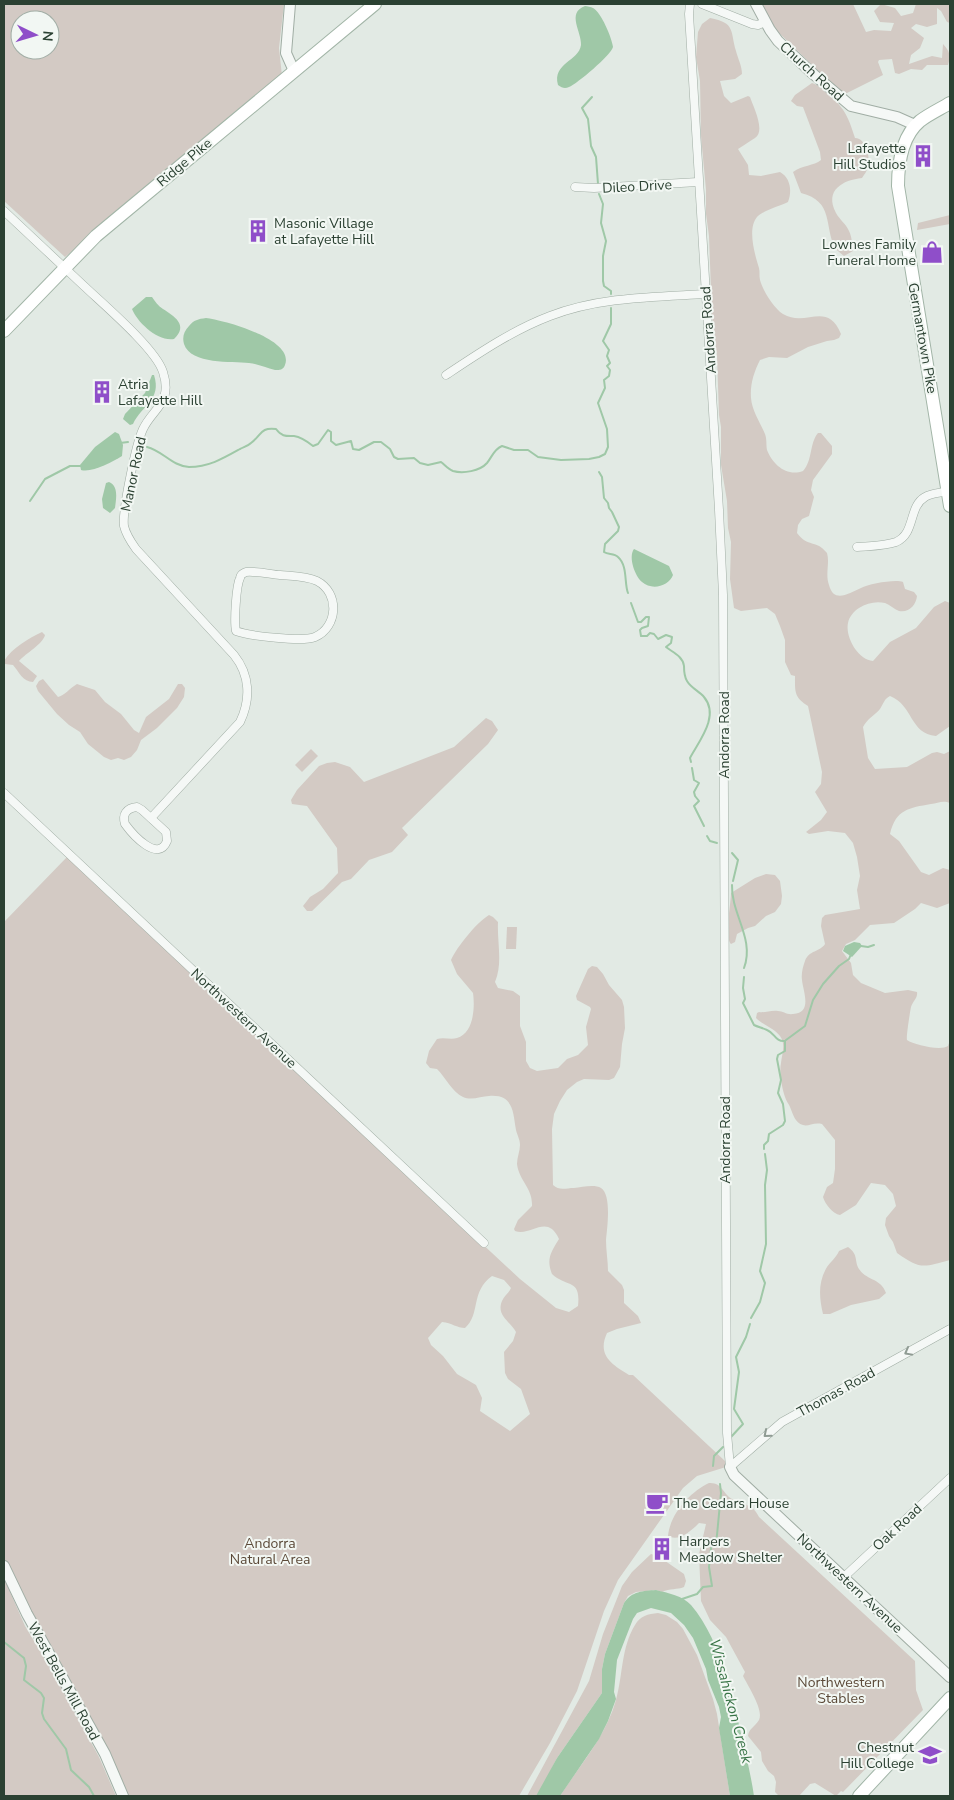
<svg xmlns="http://www.w3.org/2000/svg" width="954" height="1800" font-family="'Nunito Sans',sans-serif">
<rect width="100%" height="100%" fill="#e2eae4"/>
<!-- green -->
<g fill="#d3cac4" fill-rule="evenodd">
<path d="M4 4H284L279 48 282 76 65 257 4 201ZM20 20H50V50H20Z"/>
<path d="M762 4H853L866 32 874 30 891 31 894 23 880 22 874 11 881 4 895 8 901 16 913 13 916 4H950V23L947 22 941 11 937 8V24L927 27 916 24 911 28 924 38 920 48 911 55 909 64 932 56 942 58 943 44C950 52 951 55 948 65H927L922 70 911 69 899 74 895 73 892 59 879 60 878 62 883 75 843 95 774 28Z"/>
<path d="M710 18C736 23 730 31 736 51 738 59 742 66 742 74L735 79 720 81 724 96 731 103 748 96 750 97C753 106 766 131 755 138 749 142 744 145 738 149L748 165 749 175 761 176 780 172C791 178 792 192 788 202 780 206 762 211 757 217 747 229 755 255 759 268 760 272 759 276 760 280 763 291 774 308 783 314 806 328 827 300 841 334L839 338 834 340 827 341 808 347 787 358 769 357 760 360C754 372 750 384 751 398 752 411 760 422 765 434 767 439 766 445 767 450 773 465 787 477 803 471 813 460 809 444 818 433H821L832 446V454L813 480 811 490 814 497 809 516 802 519 798 525 797 533C808 548 816 539 827 553 830 563 825 574 829 585 834 604 849 593 861 588 869 584 895 579 903 582L905 589 914 592 917 596C916 605 909 613 899 611 894 609 890 605 885 603 876 601 867 603 859 608 854 611 849 617 848 623 845 637 858 660 873 661L890 642 916 628 934 607 945 601 950 603V726L936 736C910 734 913 705 890 696 884 699 884 703 880 709 875 715 867 719 863 727L868 758 875 769 907 767 932 753 937 752 944 754 950 751V803C943 800 938 803 931 804 909 808 896 809 890 834L899 841 921 872 929 875 943 868 950 870V903L937 908 921 903 915 909 894 923 870 925 855 940 846 944 842 951 851 963 853 975 861 983 885 993 908 990 917 992C918 998 913 1001 911 1007 910 1012 906 1037 907 1040 914 1045 941 1051 948 1046L950 1040V1260C923 1267 921 1270 897 1253L893 1242 889 1236 885 1225 886 1218 896 1206 893 1194 885 1185 871 1183 856 1205 840 1215C833 1214 825 1204 823 1197L827 1187 833 1183 835 1169V1140L822 1124C813 1122 808 1127 803 1125 795 1123 793 1114 790 1107 789 1104 786 1101 785 1097 782 1088 779 1073 781 1063 782 1054 786 1044 780 1036 774 1028 763 1025 756 1018L757 1013 759 1012C765 1013 771 1010 778 1011 783 1011 787 1015 793 1014 813 1013 803 991 802 980 801 974 803 966 805 961 809 950 820 952 825 944L821 926 822 918 825 915 860 909 857 890 860 876 857 857 853 843 845 833 828 831 809 834 806 832 821 820 827 812 815 792 821 784 822 772 808 706C794 697 795 692 795 676L791 675 785 662V640L780 626 775 614 767 608 741 611 734 608 730 579 731 542 728 528 727 501 721 465V427L719 415 717 356 712 317 709 236 706 214V190L701 136 700 81 696 57 698 32 702 24Z"/>
<path d="M812 83 817 85C840 104 846 108 855 138 867 139 870 156 868 167 867 171 864 175 862 178 843 180 824 190 836 213 839 219 846 224 849 231 852 237 852 244 853 251L844 256C841 253 837 251 835 248 824 226 834 201 801 193L793 172C802 165 814 166 821 160L820 152 803 107 797 106 791 101 795 95Z"/>
<polygon points="950,215 950,224 917,230 918,223"/>
<path d="M42 632 45 635C43 644 26 653 19 661L37 676 33 682C23 682 19 672 13 665L5 664 4 661C12 648 29 638 42 632Z"/>
<path d="M43 679 58 697C64 696 70 688 77 684L95 690 105 702 121 714 134 730 139 733 146 717 169 699 178 684H182L185 688 184 697 177 708 157 728 141 740 137 750 131 757 124 760 118 758 111 760 104 757 88 744 80 732 69 725 57 714 38 691 36 686 39 681Z"/>
<polygon points="486,718 492,721 498,730 488,744 402,828 408,835 392,852 369,860 351,879 342,882 312,911 307,911 303,906 310,897 323,889 338,873 337,848 307,806 292,804 291,800 297,790 319,766 327,763 335,762 350,767 364,782 454,747"/>
<polygon points="311,749 318,756 302,772 295,765"/>
<path d="M67 857 520 1279 556 1308 569 1312 578 1306C581 1278 567 1288 552 1274 546 1259 551 1252 559 1239 547 1213 531 1237 515 1231L514 1229 518 1220 532 1206C533 1188 519 1181 517 1164 517 1157 520 1151 520 1145 520 1139 517 1135 516 1130 513 1113 514 1094 489 1096 481 1096 472 1101 463 1097 452 1092 446 1078 437 1069L430 1068 426 1063 429 1051 437 1039C444 1037 451 1040 457 1038 474 1033 475 1007 473 993L457 974 451 960C457 947 476 923 489 915L493 917 498 922C497 943 503 963 495 982L498 988 513 991 520 996V1026L526 1042V1061L530 1068 537 1071 558 1068 567 1059 578 1055 588 1045 586 1027 591 1009 590 1007 577 1000 576 996 588 969 592 966 597 967 603 974 609 985 622 1000 624 1007 625 1028 622 1044 620 1067 614 1078 609 1080 584 1079 577 1082 567 1090 560 1101 554 1114 552 1129 553 1185C559 1191 566 1188 574 1188 582 1187 595 1184 601 1188 612 1195 607 1229 606 1240 606 1251 608 1261 608 1271L622 1285 624 1290V1303L638 1316 641 1323 617 1329 607 1333C597 1355 611 1364 629 1375H633L725 1461 726 1467 697 1476 683 1488 618 1580 604 1611 577 1691 550 1743 519 1796H127L8 1569 4 1559V922ZM492 1276 504 1280 511 1288C509 1293 504 1296 502 1301 496 1316 510 1321 516 1332L513 1341 504 1352 505 1373 508 1379 521 1389 530 1414 510 1431 480 1411 482 1398 476 1385 457 1374 443 1356 431 1345 428 1338 442 1322C452 1323 457 1328 465 1328 481 1314 470 1292 492 1276Z"/>
<path d="M766 874 775 875 780 881 782 896 781 904 775 912 766 916 755 926 748 928 737 934 735 942 731 944C724 936 731 904 731 893L755 878Z"/>
<polygon points="507,927 517,927 516,949 506,949"/>
<path d="M848 1247C859 1255 854 1261 859 1269 867 1281 881 1278 886 1293L879 1299 851 1305 830 1314H823C819 1297 818 1282 827 1267 831 1261 836 1258 839 1251Z"/>
<path d="M709 1483C722 1482 723 1494 732 1499 744 1505 753 1504 759 1517L915 1661 916 1690 923 1710 843 1792 841 1791 836 1796 815 1783 810 1784 799 1796 778 1795 775 1792 776 1782 774 1776 768 1771 762 1761 761 1752 748 1736C749 1728 755 1727 759 1720 764 1710 748 1686 743 1676L745 1672 726 1637 710 1620 701 1601 699 1554 706 1524 699 1523C691 1531 679 1542 668 1536 670 1514 690 1492 709 1483Z"/>
<path d="M651 1554 658 1556 684 1574 686 1581 684 1587C677 1590 670 1588 662 1592L656 1590 636 1592 628 1596 624 1603 605 1654 602 1669V1693L557 1758 540 1792 536 1796H527L589 1681 603 1634 622 1586 632 1572Z"/>
<polygon points="4,1578 25,1626 52,1671 99,1757 116,1796 4,1796"/>
<path d="M658 1613 666 1615 677 1622 683 1629 697 1655 713 1699 717 1714 730 1796H560C580 1765 606 1736 616 1700 623 1675 621 1648 635 1625 640 1616 648 1614 658 1613Z"/>
</g>
<!-- water -->
<g fill="#9fc8a7">
<path d="M585 6C587 6 591 7 593 8 601 12 612 38 613 47 611 55 577 84 569 87 565 89 562 88 558 85 552 63 579 61 581 45 582 32 566 13 585 6Z"/>
<path d="M146 297H152C155 301 158 306 163 309 174 316 189 325 174 339 158 342 137 322 132 309Z"/>
<path d="M206 318C223 320 295 339 285 365 283 370 280 370 275 370 266 368 258 364 249 363 232 361 191 365 184 344 182 337 184 331 189 326 194 320 198 319 206 318Z"/>
<path d="M152 375H154C162 400 142 405 133 424L130 425 123 419 125 414 145 393Z"/>
<path d="M115 432 119 434 123 445 122 456C112 462 92 473 81 470L80 465 95 447Z"/>
<path d="M109 482C119 486 116 499 115 508L110 513 103 508 102 499 106 483Z"/>
<path d="M634 549 669 566 673 575C669 586 652 591 642 582 635 576 628 557 634 549Z"/>
<polygon points="854,942 860,943 862,946 852,957 843,951 845,946"/>
<path d="M656 1590C668 1593 683 1596 691 1605 723 1642 735 1709 746 1755 749 1769 752 1782 754 1796H730L719 1728 721 1717 719 1707 708 1680 706 1669 693 1638 684 1625 671 1613 651 1608 637 1613 633 1619 617 1660 614 1692 616 1699 608 1721 599 1739 560 1796H536L557 1758 602 1693V1669L605 1654 624 1603C632 1591 643 1591 656 1590Z"/>
</g>
<g fill="none" stroke-linecap="round" stroke-linejoin="round">
<!-- stream -->
<g stroke="#9fc8a7" stroke-width="2">
<polyline points="592,97 582,108 588,119 591,146 596,157 598,184"/>
<polyline points="599,194 603,204 601,223 606,241 603,256 603,281 604,286 611,291 611,294"/>
<polyline points="120,443 128,442"/>
<path d="M147 447C163 451 172 466 189 467 209 467 224 458 240 449 244 447 248 446 251 443 262 435 260 427 276 429 282 437 286 436 294 436 301 437 308 442 313 446L318 444 328 430 331 432V441L336 445 351 441 353 449 359 450 374 442H381L390 449 394 457 398 459 414 458 420 463 428 465 441 462C445 465 448 469 453 471 463 474 480 471 487 463 492 457 494 449 502 446L514 450H528L538 457 561 460 589 459 599 457 605 454 608 447 607 429 598 403 605 388 604 380 609 376 610 370 607 366 610 363 607 356 609 350 603 341 611 324V308"/>
<path d="M599 472 602 477 604 498 608 503 609 508 612 512 619 527 618 531 605 544 604 552C608 555 614 553 618 557 628 566 624 583 628 593"/>
<polyline points="30,501 45,479 70,466 82,466"/>
<path d="M631 603 638 622H641L646 617H649L648 626 642 628 640 630 641 636H647L650 633 654 634 658 639 666 635 672 637 671 643 666 647C672 652 683 656 684 666 684 672 684 676 687 681 691 688 699 691 704 697 720 716 699 741 690 758L691 762"/>
<polyline points="692,768 694,780 699,783 694,792 695,796 699,801 694,806 704,826"/>
<polyline points="707,836 710,841 717,843"/>
<polyline points="732,853 738,860 733,881"/>
<path d="M732 885C731 914 755 939 744 968"/>
<polyline points="861,946 868,947 874,945"/>
<path d="M744 977 743 988 745 999 743 1003 754 1025C758 1027 763 1028 767 1030 775 1033 775 1042 785 1041V1051L778 1055 777 1059 781 1080 778 1093 783 1104 785 1121 783 1125 769 1134 768 1141 764 1145V1149"/>
<polyline points="786,1040 805,1026 813,1000 823,984 839,966 849,959 851,954"/>
<polyline points="751,1318 760,1302 765,1283 760,1271 766,1244 765,1185 767,1170 765,1154"/>
<polyline points="731,1437 743,1424 734,1409 739,1372 736,1357 746,1337 750,1324"/>
<polyline points="713,1466 714,1456 723,1447"/>
<polyline points="682,1599 697,1594 703,1587 712,1586 709,1567 711,1548 716,1541 717,1535 721,1493 720,1484"/>
<polyline points="4,1642 24,1658 26,1666 24,1680 41,1693 44,1698 42,1713 44,1719 66,1749 71,1770 89,1787 94,1796"/>
</g>
<defs>
<g id="minor">
<polyline points="690,4 689,14 719,510 723,595 727,1433 730,1467"/>
<polyline points="702,4 752,24 758,25 765,22"/>
<polyline points="575,187 594,188 698,182"/>
<path d="M4 211C31 236 57 261 84 286 103 304 156 349 163 372 173 403 153 408 143 429 136 444 122 511 124 526 126 535 131 542 136 549L234 655C250 675 251 699 240 722L151 818"/>
<path d="M446 375C479 353 513 330 550 316 599 297 653 297 705 294"/>
<path d="M857 547C869 546 885 546 896 542 916 533 908 507 925 497 931 493 941 493 948 491"/>
<path d="M246 572C256 571 269 574 280 575 292 576 307 576 317 581 340 593 338 627 315 637 303 642 249 636 236 631 234 622 236 586 240 578 241 574 242 574 246 572Z"/>
<polyline points="4,793 484,1243"/>
<path d="M137 807 142 810 166 832 167 841C158 863 133 835 125 824 122 815 126 808 137 807Z"/>
<polyline points="730,1467 782,1422 950,1329"/>
<polyline points="844,1577 950,1478"/>
</g>
<g id="tertiary">
<polyline points="290,4 286,53 294,71"/>
<polyline points="756,4 770,30 778,41 812,73 851,106 897,117 915,125"/>
<polyline points="730,1467 734,1475 950,1677"/>
<polyline points="4,1566 27,1614 105,1754 123,1796"/>
</g>
<g id="primary">
<path d="M950 103C940 109 929 114 920 121 902 136 898 164 898 186L950 506"/>
<polyline points="4,331 96,236 375,4"/>
<polyline points="859,1796 950,1698"/>
</g>
</defs>
<!-- minor casing -->
<use href="#minor" stroke="#a0ada4" stroke-width="9"/>
<!-- tertiary casing -->
<use href="#tertiary" stroke="#a0ada4" stroke-width="12"/>
<!-- primary casing -->
<use href="#primary" stroke="#a2b5a7" stroke-width="14"/>
<!-- minor -->
<use href="#minor" stroke="#f5f8f6" stroke-width="8"/>
<!-- tertiary -->
<use href="#tertiary" stroke="#f5f8f6" stroke-width="10"/>
<!-- primary -->
<use href="#primary" stroke="#fff" stroke-width="12"/>
</g>
<!-- one-way arrows -->
<defs><path id="oneway-chevron" d="M-2-3.5L2.5 0L-2 3.5" fill="none" stroke-width="1.6" stroke-linecap="round" stroke-linejoin="round" transform="scale(1.25)"/></defs>
<g stroke="#909c94">
<use href="#oneway-chevron" transform="translate(908 1352) rotate(151)"/>
<use href="#oneway-chevron" transform="translate(767 1434) rotate(140)"/>
</g>
<!-- icons -->
<defs>
<symbol id="building-bare" viewBox="-9 -9 18 18"><path d="M-4-6H4V6H1V3H-1V6H-4ZM-2.5-4.3h1.7v1.8h-1.7ZM.8-4.3h1.7v1.8H.8ZM-2.5-1h1.7V.8h-1.7ZM.8-1h1.7V.8H.8Z" fill="#8f4ec9" stroke="#f2f7f3" stroke-width="2.5" paint-order="stroke"/></symbol>
<symbol id="shop-bare" viewBox="-9 -9 18 18"><path d="M-5-2.5h2.3a2.7 3.5 0 0 1 5.4 0H5L5.5 6h-11ZM-1.5-2.5h3a1.5 2.3 0 0 0-3 0Z" fill="#8f4ec9" stroke="#f2f7f3" stroke-width="2.5" paint-order="stroke"/></symbol>
<symbol id="cafe-bare" viewBox="-9 -9 18 18"><path d="M-5.5-4.5H6V0H3Q3 3.5 0 3.5H-2.5Q-5.5 3.5-5.5 0ZM3-3.2v2h1.7v-2ZM-6 4.5H4V6H-6Z" fill="#8f4ec9" stroke="#f2f7f3" stroke-width="2.5" paint-order="stroke"/></symbol>
<symbol id="university-bare" viewBox="-9 -9 18 18"><path d="M0-5L7-2L0 1L-7-2ZM-4 1L0 2.5L4 1V4Q0 6-4 4Z" fill="#8f4ec9" stroke="#f2f7f3" stroke-width="2.5" paint-order="stroke"/></symbol>
</defs>
<g fill-rule="evenodd">
<use href="#building-bare" x="907" y="140" width="32" height="32"/>
<use href="#building-bare" x="242" y="215" width="32" height="32"/>
<use href="#shop-bare" x="916" y="236" width="32" height="32"/>
<use href="#building-bare" x="86" y="376" width="32" height="32"/>
<use href="#cafe-bare" x="641" y="1487" width="32" height="32"/>
<use href="#building-bare" x="646" y="1533" width="32" height="32"/>
<use href="#university-bare" x="914" y="1739" width="32" height="32"/>
</g>
<g text-anchor="middle" stroke-width="4" stroke-linejoin="round" paint-order="stroke">
<!-- street labels -->
<g font-size="14" fill="#2b4132" stroke="#f2f7f3">
<text transform="translate(812 71) rotate(42)" y="5">Church Road</text>
<text transform="translate(184 162) rotate(-40)" y="5">Ridge Pike</text>
<text transform="translate(637 186) rotate(-3)" y="5">Dileo Drive</text>
<text transform="translate(708 330) rotate(-94)" y="5">Andorra Road</text>
<text transform="translate(923 338) rotate(80)" y="5">Germantown Pike</text>
<text transform="translate(133 474) rotate(-78)" y="5">Manor Road</text>
<text transform="translate(724 735) rotate(-90)" y="5">Andorra Road</text>
<text transform="translate(244 1018) rotate(43)" y="5">Northwestern Avenue</text>
<text transform="translate(725 1140) rotate(-90)" y="5">Andorra Road</text>
<text transform="translate(836 1392) rotate(-29)" y="5">Thomas Road</text>
<text transform="translate(897 1527) rotate(-43)" y="5">Oak Road</text>
<text transform="translate(850 1583) rotate(43)" y="5">Northwestern Avenue</text>
<text transform="translate(64 1681) rotate(61)" y="5">West Bells Mill Road</text>
</g>
<!-- poi labels -->
<g font-size="14" fill="#2b4132" stroke="#f2f7f3" text-anchor="start">
<text x="906" y="153" text-anchor="end">Lafayette<tspan x="906" dy="16">Hill Studios</tspan></text>
<text x="274" y="228">Masonic Village<tspan x="274" dy="16">at Lafayette Hill</tspan></text>
<text x="916" y="249" text-anchor="end">Lownes Family<tspan x="916" dy="16">Funeral Home</tspan></text>
<text x="118" y="389">Atria<tspan x="118" dy="16">Lafayette Hill</tspan></text>
<text x="674" y="1508">The Cedars House</text>
<text x="679" y="1546">Harpers<tspan x="679" dy="16">Meadow Shelter</tspan></text>
<text x="914" y="1752" text-anchor="end">Chestnut<tspan x="914" dy="16">Hill College</tspan></text>
</g>
<!-- park labels -->
<g font-size="14" fill="#5c4a39" stroke="#f2f7f3">
<text x="270" y="1548">Andorra<tspan x="270" dy="16">Natural Area</tspan></text>
<text x="841" y="1687">Northwestern<tspan x="841" dy="16">Stables</tspan></text>
</g>
<!-- water labels -->
<g font-size="15" font-style="italic" fill="#377345" stroke="#f2f7f3">
<text transform="translate(731 1701) rotate(75)" y="5">Wissahickon Creek</text>
</g>
</g>
<!-- border -->
<rect width="954" height="1800" fill="none" stroke="#2b4132" stroke-width="10"/>
<!-- north arrow -->
<g transform="translate(35 35) rotate(95)"><circle r="24" fill="#f2f7f3" stroke="#a2aea6"/>
<path d="M0-4L9 19L0 12L-9 19Z" fill="#8f4ec9"/>
<text y="-8" font-size="14" font-weight="bold" text-anchor="middle" fill="#2b4132">N</text>
</g>
</svg>
